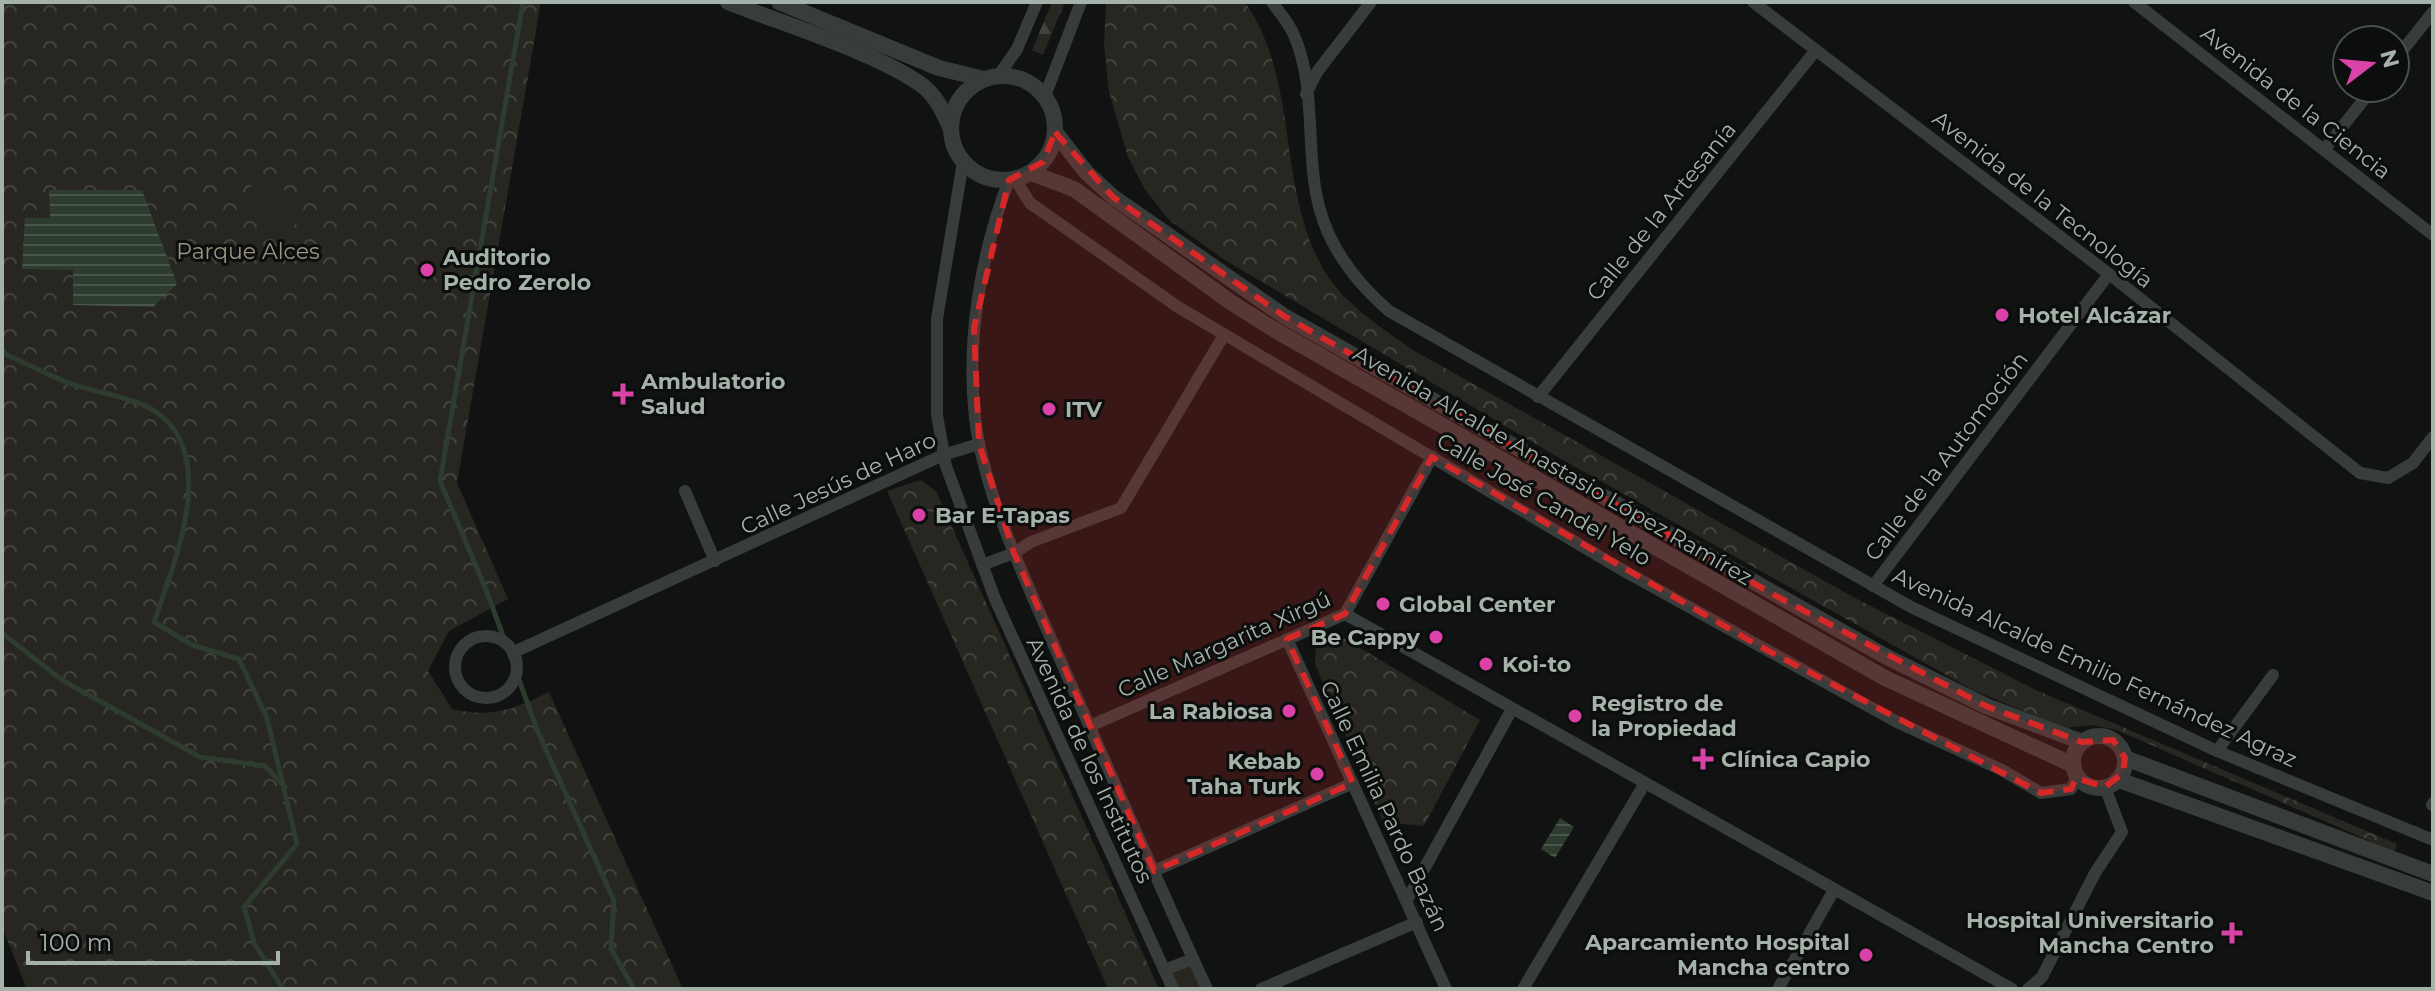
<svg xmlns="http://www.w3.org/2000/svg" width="2435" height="991" font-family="Montserrat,sans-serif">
<defs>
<pattern id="forest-firs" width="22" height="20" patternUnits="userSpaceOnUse" patternTransform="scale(2)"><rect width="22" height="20" fill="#272620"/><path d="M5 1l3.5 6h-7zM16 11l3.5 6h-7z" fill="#43433e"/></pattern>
<pattern id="park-crowns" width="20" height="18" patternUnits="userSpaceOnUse" patternTransform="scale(2)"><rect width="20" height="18" fill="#272620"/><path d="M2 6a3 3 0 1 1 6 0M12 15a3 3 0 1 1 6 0" fill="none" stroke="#43433e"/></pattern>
<pattern id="water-rules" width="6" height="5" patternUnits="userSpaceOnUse" patternTransform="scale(2)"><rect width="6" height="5" fill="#2e3c30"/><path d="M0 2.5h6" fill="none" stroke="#49564b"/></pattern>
</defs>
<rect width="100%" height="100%" fill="#111312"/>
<!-- forest -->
<polygon fill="url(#forest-firs)" points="1052,2 1065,2 1043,55 1032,50"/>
<!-- park -->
<g fill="url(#park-crowns)">
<path d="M2 2H541L457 483 508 599 449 631 428 671 452 709C493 718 512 710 549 692L683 989H27L2 927Z"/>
<path d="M1106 2H1245C1299 80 1277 181 1320 263 1340 302 1379 326 1413 350L1853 597 2038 691 2397 844 2395 852 2117 730 2092 725 2064 728 1973 690 1554 455 1223 259 1168 219 1144 188 1128 157 1109 92 1104 45Z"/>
<polygon points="921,480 936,491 1159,989 1108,989 887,491"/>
<polygon points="1342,637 1480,720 1424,826 1383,822 1315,664 1316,648"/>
<polygon points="1193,959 1207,989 1173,989 1165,970"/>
</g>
<!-- pitch -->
<polygon fill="#272620" points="277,173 299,223 273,234 251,185"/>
<!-- water -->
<g fill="url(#water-rules)">
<polygon points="49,190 142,190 177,284 153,307 73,305 73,270 22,269 25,218 50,218"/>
<polygon points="1560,818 1574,827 1555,858 1541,849"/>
</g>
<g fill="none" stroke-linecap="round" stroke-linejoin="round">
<!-- stream -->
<g stroke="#2e3c30" stroke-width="5">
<polyline points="523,2 440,481 487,592 538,732 614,901 611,949 634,989"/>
<path d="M2 349 7 355C28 364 48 375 69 383 95 393 133 396 156 412 220 455 174 564 154 622L192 645 239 659 267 718 297 844 244 907 254 943 283 989"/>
<polyline points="2,633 62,680 200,757 265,766 285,787"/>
</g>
<!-- minor -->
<g stroke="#383c3a" stroke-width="12">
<path d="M1272 2C1279 12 1288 22 1293 33 1318 87 1304 154 1320 210 1331 250 1358 284 1389 311L1911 607 2217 751 2433 840"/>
<polyline points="1753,2 2109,274 2360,473 2388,478 2413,463 2433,437"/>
<polyline points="2134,2 2433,235"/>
<polyline points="2395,60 2433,12"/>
<polyline points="999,75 1017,49 1037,2"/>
<polyline points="1306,94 1317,72 1371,2"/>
<polyline points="1045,96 1081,2"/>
<polyline points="2324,150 2373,88"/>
<polyline points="963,162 937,319 937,415 946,466 995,599 1173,989"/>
<polyline points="1015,179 1030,203 1178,307 1626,572 1897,722 2002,770 2041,793 2071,789 2077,776"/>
<path d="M1009 180C981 253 966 339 975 418 984 496 1028 585 1059 657 1108 768 1156 879 1207 989"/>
<polyline points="1538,397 1816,50"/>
<polyline points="685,491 715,561"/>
<polyline points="982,565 1014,553 1031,542 1121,508 1224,335"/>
<polyline points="1873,586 2109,274"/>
<polyline points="1345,614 2012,989"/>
<circle cx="486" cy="667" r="31"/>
<polyline points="1287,639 1446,989"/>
<polyline points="514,652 943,455 979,444"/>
<polyline points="1090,726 1345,614 1432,457"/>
<polyline points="2217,751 2273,675"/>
<polyline points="2432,805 2433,803"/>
<polyline points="1154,871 1353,783"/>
<polyline points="1407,900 1512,709"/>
<polyline points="1164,970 1193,959"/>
<polyline points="1261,989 1417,922"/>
<polyline points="1523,989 1645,783"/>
<polyline points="1778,989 1834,890"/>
<polyline points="2028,989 2042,977 2095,873 2122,832 2105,787"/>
</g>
<!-- tertiary -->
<g stroke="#383c3a" stroke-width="16">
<path d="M728 2C783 24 878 53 923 86 937 97 943 112 950 127"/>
<polyline points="779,2 939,68 984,79"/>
<circle cx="1003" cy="128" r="52"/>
<polyline points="1055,132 1086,172 1113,197 1284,316 1885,656 1986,706 2082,742"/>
<polyline points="1031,173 1074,189 1232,303 1275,330 1885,678 2073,765"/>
<circle cx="2099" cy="762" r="26"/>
<polyline points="2125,758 2433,874"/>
<polyline points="2119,780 2433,893"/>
</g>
</g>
<!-- marked area -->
<path fill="#d62828" fill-opacity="0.2" stroke="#d62828" stroke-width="6" stroke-dasharray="16 10" stroke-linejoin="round" d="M1055 132 1113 197 1284 316 1778 597 1986 706 2082 742 2113 740 2125 758 2123 773 2105 787 2076 778 2071 789 2041 793 1759 646 1432 457 1345 614 1287 639 1353 783 1154 871 1014 553 979 444 974 328 1009 180 1043 162Z"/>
<!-- markers -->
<g fill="#da42a8" stroke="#0c0e0d" stroke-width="3">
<circle cx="427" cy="270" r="8"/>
<circle cx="2002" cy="315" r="8"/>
<path d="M619 382h8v8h8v8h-8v8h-8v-8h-8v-8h8z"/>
<circle cx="1049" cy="409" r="8"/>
<circle cx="919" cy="515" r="8"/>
<circle cx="1383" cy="604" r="8"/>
<circle cx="1436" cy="637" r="8"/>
<circle cx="1486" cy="664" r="8"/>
<circle cx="1289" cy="711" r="8"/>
<circle cx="1575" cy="716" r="8"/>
<path d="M1699 747h8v8h8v8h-8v8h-8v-8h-8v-8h8z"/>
<circle cx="1317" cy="774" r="8"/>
<path d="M2228 921h8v8h8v8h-8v8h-8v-8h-8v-8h8z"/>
<circle cx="1866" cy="955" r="8"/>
</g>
<g text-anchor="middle" stroke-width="6" stroke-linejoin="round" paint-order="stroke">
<!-- street labels -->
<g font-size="22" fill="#a5b2a9" stroke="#0c0e0d">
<text transform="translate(2296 102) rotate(38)" y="8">Avenida de la Ciencia</text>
<text transform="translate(2043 199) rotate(38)" y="8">Avenida de la Tecnología</text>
<text transform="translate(1661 211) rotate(-51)" y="8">Calle de la Artesanía</text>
<text transform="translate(1946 456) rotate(-53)" y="8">Calle de la Automoción</text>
<text transform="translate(1553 465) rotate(30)" y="8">Avenida Alcalde Anastasio López Ramírez</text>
<text transform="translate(838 483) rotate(-25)" y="8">Calle Jesús de Haro</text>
<text transform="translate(1544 499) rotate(30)" y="8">Calle José Candel Yelo</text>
<text transform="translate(1224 644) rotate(-24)" y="8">Calle Margarita Xirgú</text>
<text transform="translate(2095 667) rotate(25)" y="8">Avenida Alcalde Emilio Fernández Agraz</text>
<text transform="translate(1090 760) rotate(65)" y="8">Avenida de los Institutos</text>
<text transform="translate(1385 806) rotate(65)" y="8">Calle Emilia Pardo Bazán</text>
</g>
<!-- park labels -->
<g font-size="22" fill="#9a937e" stroke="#0c0e0d">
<text x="248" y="259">Parque Alces</text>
</g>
<!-- poi labels -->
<g font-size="22" font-weight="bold" fill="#a5b2a9" stroke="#0c0e0d" text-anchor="start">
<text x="443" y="265">Auditorio<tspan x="443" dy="25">Pedro Zerolo</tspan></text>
<text x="2018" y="323">Hotel Alcázar</text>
<text x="641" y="389">Ambulatorio<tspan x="641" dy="25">Salud</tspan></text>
<text x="1065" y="417">ITV</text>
<text x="935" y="523">Bar E-Tapas</text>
<text x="1399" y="612">Global Center</text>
<text x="1420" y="645" text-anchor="end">Be Cappy</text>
<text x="1502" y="672">Koi-to</text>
<text x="1591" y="711">Registro de<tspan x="1591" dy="25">la Propiedad</tspan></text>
<text x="1273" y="719" text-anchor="end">La Rabiosa</text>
<text x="1721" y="767">Clínica Capio</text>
<text x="1301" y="769" text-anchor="end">Kebab<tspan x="1301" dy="25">Taha Turk</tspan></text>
<text x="2214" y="928" text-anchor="end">Hospital Universitario<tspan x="2214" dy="25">Mancha Centro</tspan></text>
<text x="1850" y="950" text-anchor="end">Aparcamiento Hospital<tspan x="1850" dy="25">Mancha centro</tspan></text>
</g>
</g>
<!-- border -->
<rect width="2435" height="991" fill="none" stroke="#a5b2a9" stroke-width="8"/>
<!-- north arrow -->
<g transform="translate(2371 64) rotate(74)"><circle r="38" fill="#0c0e0d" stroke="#49504b" stroke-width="2"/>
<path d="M0-6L14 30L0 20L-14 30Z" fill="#da42a8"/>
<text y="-12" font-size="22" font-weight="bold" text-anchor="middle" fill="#a5b2a9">N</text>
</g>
<!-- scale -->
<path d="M28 951v12h250v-12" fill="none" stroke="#a5b2a9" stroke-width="4"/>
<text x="40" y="951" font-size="24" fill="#a5b2a9" stroke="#0c0e0d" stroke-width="6" paint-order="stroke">100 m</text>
</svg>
